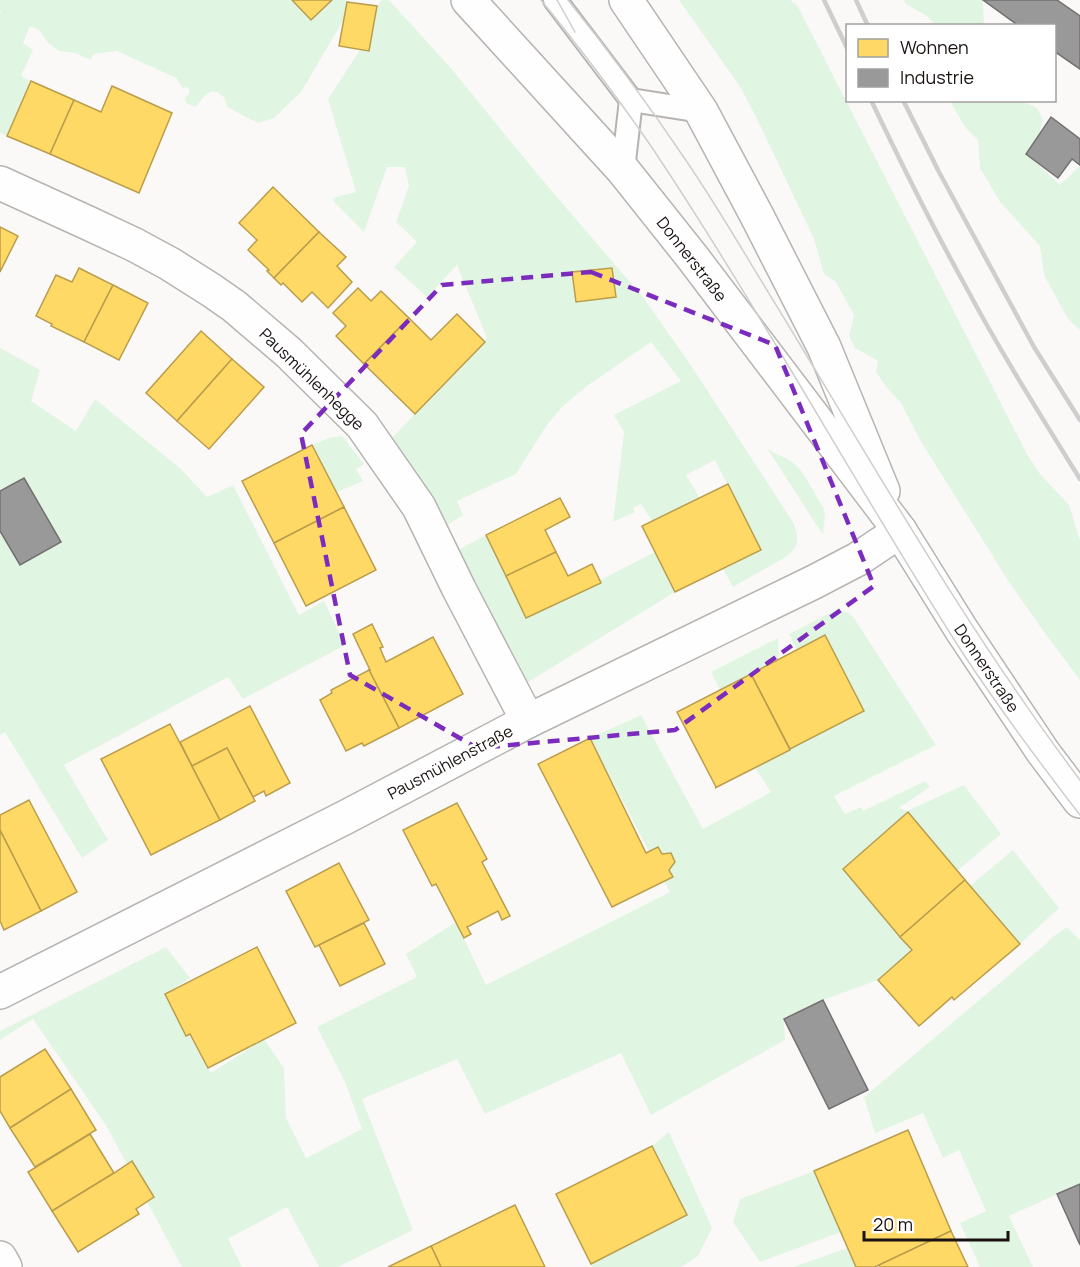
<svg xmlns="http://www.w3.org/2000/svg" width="1080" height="1267" font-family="Manrope,sans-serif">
<rect width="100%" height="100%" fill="#fbf9f8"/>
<!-- green -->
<g fill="#e1f5e3">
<path d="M0 0H347V2L377 6 382 0H389L450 67 539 176 642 296 688 361 793 522C800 538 799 549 784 558L733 587 723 569 761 550 715 460 686 475 700 498 652 521 641 504 633 508 635 512 613 522 624 432 614 415 681 381 651 342 587 386 562 407 547 425 516 474 457 501 463 515 443 528 456 551 486 535 526 618 655 552 675 592 525 684 391 439 487 338 457 265 427 297 394 267 417 242 396 222 409 186 405 167H387L364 232 334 202 333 198 356 192 328 99 360 50 339 46 344 19 301 92 274 118 258 123 227 107C226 102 225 97 220 94 209 85 202 101 195 107L186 103 185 98 189 93V89L187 87 183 88 176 78 117 51 93 54 91 60 75 53 59 51 47 42 39 30 30 26 23 43 33 50 21 76 31 81 7 136 0 133V14L1 11 0 10Z"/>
<polygon points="679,0 791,0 792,2 797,5 1027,454 1040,474 1069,505 1080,540 1080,680 1047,636 1009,582 920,440 901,403 887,388 876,372 878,361 855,348 849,336 854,315 836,282 824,274 814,239 757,119 741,88"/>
<polygon points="904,0 983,0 984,25 936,25 927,16 906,4"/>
<polygon points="950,101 1022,101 1037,108 1043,120 1038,138 1027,154 1060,185 1080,166 1080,330 1068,319 1044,275 1040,246 1000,202 980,168 978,140 965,127"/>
<polygon points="0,348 40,370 31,401 76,431 95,399 181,469 207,497 233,485 299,615 324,601 345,645 243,699 228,677 64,765 108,840 82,858 5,732 0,735"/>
<polygon points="341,436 343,437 364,464 356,469 363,481 337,492 312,445 329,438"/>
<path d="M767 448C774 454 784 456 792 462 805 472 815 495 824 509L825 516 823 535Z"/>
<polygon points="839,610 849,613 854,618 936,745 834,796 845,814 861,807 863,811 925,781 930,787 899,808 907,811 964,785 1001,834 957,871 908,813 843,869 912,950 878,980 823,1000 784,1019 785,1040 651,1115 621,1053 485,1114 457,1059 362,1099 413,1230 338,1267 319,1267 287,1207 228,1239 242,1267 182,1267 107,1127 33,1019 0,1040 0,1031 166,947 190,978 165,994 211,1073 264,1039 284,1068 286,1118 306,1158 362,1129 345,1082 317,1027 417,977 406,954 456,922 486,985 670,892 590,738 641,715 703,829 771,792 755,768 864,711 797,650 789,634 834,611"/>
<polygon points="778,638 779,659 720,690 711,672"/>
<polygon points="1013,850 1059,908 1020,944 970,886"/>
<path d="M1067 927 1080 940V1184L1009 1216 1033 1267H980L960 1223 986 1211 959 1150 943 1158 923 1113 875 1133 864 1097 1047 943C1051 937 1060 932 1067 927Z"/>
<polygon points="669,1132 712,1228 698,1256 681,1267 592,1267 591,1264 686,1215 652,1146"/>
<polygon points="814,1171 841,1232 760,1262 733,1222 740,1199"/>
<polygon points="848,1248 856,1267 793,1267"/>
</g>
<!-- homes -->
<g fill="#ffd966" stroke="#ba9d4c" stroke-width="1.5">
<polygon points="292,0 332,0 311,20"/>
<polygon points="347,2 377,6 369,51 339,46"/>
<polygon points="31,81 74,100 50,154 7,136"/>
<polygon points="112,86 172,113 139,193 50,154 74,100 101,112"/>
<polygon points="273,187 319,232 274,278 267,271 269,270 248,250 257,240 239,223"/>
<polygon points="0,227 18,236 0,272"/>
<polygon points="319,232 346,257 337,266 352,282 328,308 312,292 302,302 283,283 281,285 274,278"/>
<polygon points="79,268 113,285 84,342 51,326 52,324 36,316 56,275 72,282"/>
<polygon points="612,268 616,297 576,302 572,272"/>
<polygon points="113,285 148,303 119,360 84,342"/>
<polygon points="358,288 371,301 381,291 409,318 364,364 336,336 346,326 333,313"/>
<polygon points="457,314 485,342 415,414 364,364 409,318 431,340"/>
<polygon points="201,331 232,359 177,421 146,393"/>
<polygon points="232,359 264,387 209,449 177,421"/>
<polygon points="312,445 344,507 274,543 242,481"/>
<polygon points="728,484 761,550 675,592 642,526"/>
<polygon points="560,498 570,517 545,530 556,552 506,576 486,535"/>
<polygon points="344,507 376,570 306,606 274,543"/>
<polygon points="556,552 568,576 592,564 601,583 526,618 506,576"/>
<polygon points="372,624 383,647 380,648 386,662 433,637 463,694 399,728 369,670 370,670 353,634"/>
<polygon points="825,635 864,711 790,749 751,674"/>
<polygon points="369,670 399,728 364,746 362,743 346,751 320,700 332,693 331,690"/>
<polygon points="751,674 790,750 715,788 716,787 677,712"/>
<polygon points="250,706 290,783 266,796 264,791 253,797 227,748 192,766 180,742"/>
<polygon points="170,724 220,820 151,855 101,759"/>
<polygon points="590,738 646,853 658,847 662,854 671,853 675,862 669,870 673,877 612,907 538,764"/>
<polygon points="227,748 255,801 220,820 192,766"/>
<polygon points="29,800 77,892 41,911 0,830 0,815"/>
<polygon points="457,803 487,859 482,862 510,916 502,920 498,911 467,927 471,934 464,938 436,884 432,886 403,830"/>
<polygon points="908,812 965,880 900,937 843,869"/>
<polygon points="0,830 41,911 4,930 0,921"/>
<polygon points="339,863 369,920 315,947 286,891"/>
<polygon points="965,880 1020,944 954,1000 952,997 919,1026 878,980 912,950 900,937"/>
<polygon points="364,923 385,964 340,986 319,945"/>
<polygon points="257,947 296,1023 208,1068 190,1034 186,1036 165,994"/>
<polygon points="45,1049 71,1089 10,1128 0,1111 0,1077"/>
<polygon points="71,1089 96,1130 35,1167 10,1128"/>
<polygon points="908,1130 951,1231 875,1267 856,1267 814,1171"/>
<polygon points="90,1134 114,1173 52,1211 28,1172"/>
<polygon points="652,1146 687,1215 591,1264 556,1194"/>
<polygon points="132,1161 154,1197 136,1209 139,1214 78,1252 52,1211 114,1173"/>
<polygon points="515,1205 545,1267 441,1267 431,1246"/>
<polygon points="951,1231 968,1267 880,1267 879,1265"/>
<polygon points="431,1246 441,1267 388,1267"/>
</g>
<!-- industry -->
<g fill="#999" stroke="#737070" stroke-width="1.5">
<polygon points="983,0 1057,0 1080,16 1080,69 1054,51 1054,26 1019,26"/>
<polygon points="1051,117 1080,139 1080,165 1072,159 1058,178 1026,154"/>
<polygon points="24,478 61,542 20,565 0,531 0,491"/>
<polygon points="823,1000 868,1090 829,1109 784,1019"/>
<polygon points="1080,1184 1080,1245 1057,1194"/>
</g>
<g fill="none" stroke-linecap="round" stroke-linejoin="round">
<defs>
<g id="lane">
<polyline points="555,0 631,100 701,111"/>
<polyline points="623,170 631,100"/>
</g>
<g id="street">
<polyline points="0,183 88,223 135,245 170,264 211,290 234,306 288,352 362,425 419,507 459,589 528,721"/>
<polyline points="0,992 346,817 528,721 814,582 858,559 900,531"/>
<polyline points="0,1258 5,1267"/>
</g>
<g id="secondary">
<polyline points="468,0 623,170 693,258 900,531 961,629 1043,752 1080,801"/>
<polyline points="626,0 701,111 756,214 824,347 883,491"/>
</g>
</defs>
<!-- lane casing -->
<use href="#lane" stroke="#b7b3b1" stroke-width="26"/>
<!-- street casing -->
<use href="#street" stroke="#b7b3b1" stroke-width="36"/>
<!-- secondary casing -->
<use href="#secondary" stroke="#b7b3b1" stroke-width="36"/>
<!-- lane -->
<use href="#lane" stroke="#fefefe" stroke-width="22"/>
<!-- street -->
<use href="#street" stroke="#fefefe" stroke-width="33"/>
<!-- secondary -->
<use href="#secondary" stroke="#fefefe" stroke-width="33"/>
<!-- tram -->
<g stroke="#cfcece" stroke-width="1.5">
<path d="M541 0C580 48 618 98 653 149 762 313 856 486 962 652 999 708 1039 762 1080 815"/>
<polyline points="557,0 575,32"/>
<path d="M568 0C609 51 648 104 685 159 720 210 751 265 784 318 879 475 970 634 1080 780"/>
</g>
<!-- rail -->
<g stroke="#cfcece" stroke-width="4.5">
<polyline points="824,0 848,50"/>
<polyline points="856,0 868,26"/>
<path d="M871 100C901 163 932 226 966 287 1001 353 1041 416 1080 479"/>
<polyline points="903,100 939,172 1034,347 1080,420"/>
</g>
</g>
<!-- marked area -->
<path fill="none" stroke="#7b2cbf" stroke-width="4.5" stroke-dasharray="12 8" stroke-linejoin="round" d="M591 272 775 345 874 586 675 730 477 748 350 675 301 434 442 285Z"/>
<g text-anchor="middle" stroke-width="6" stroke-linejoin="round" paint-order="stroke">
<!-- street labels -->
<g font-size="16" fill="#191210" stroke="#fff">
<text transform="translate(692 259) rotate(52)" y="6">Donnerstraße</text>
<text transform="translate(312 379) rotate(44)" y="6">Pausmühlenhegge</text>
<text transform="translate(987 668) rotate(56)" y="6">Donnerstraße</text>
<text transform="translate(450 762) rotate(-28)" y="6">Pausmühlenstraße</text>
</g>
</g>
<!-- legend -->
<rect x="846" y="24" width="210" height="78" fill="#ffffff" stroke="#a3a09f" stroke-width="1.5"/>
<rect x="858" y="39" width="30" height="18" fill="#ffd966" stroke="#a3a09f" stroke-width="1.5"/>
<text x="900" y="54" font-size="18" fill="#191210">Wohnen</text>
<rect x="858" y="69" width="30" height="18" fill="#999999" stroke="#a3a09f" stroke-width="1.5"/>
<text x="900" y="84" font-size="18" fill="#191210">Industrie</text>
<!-- scale -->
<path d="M864 1231v9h144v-9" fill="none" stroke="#191210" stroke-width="3"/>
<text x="873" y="1231" font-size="18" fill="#191210" stroke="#ffffff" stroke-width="4.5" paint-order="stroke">20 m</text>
</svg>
